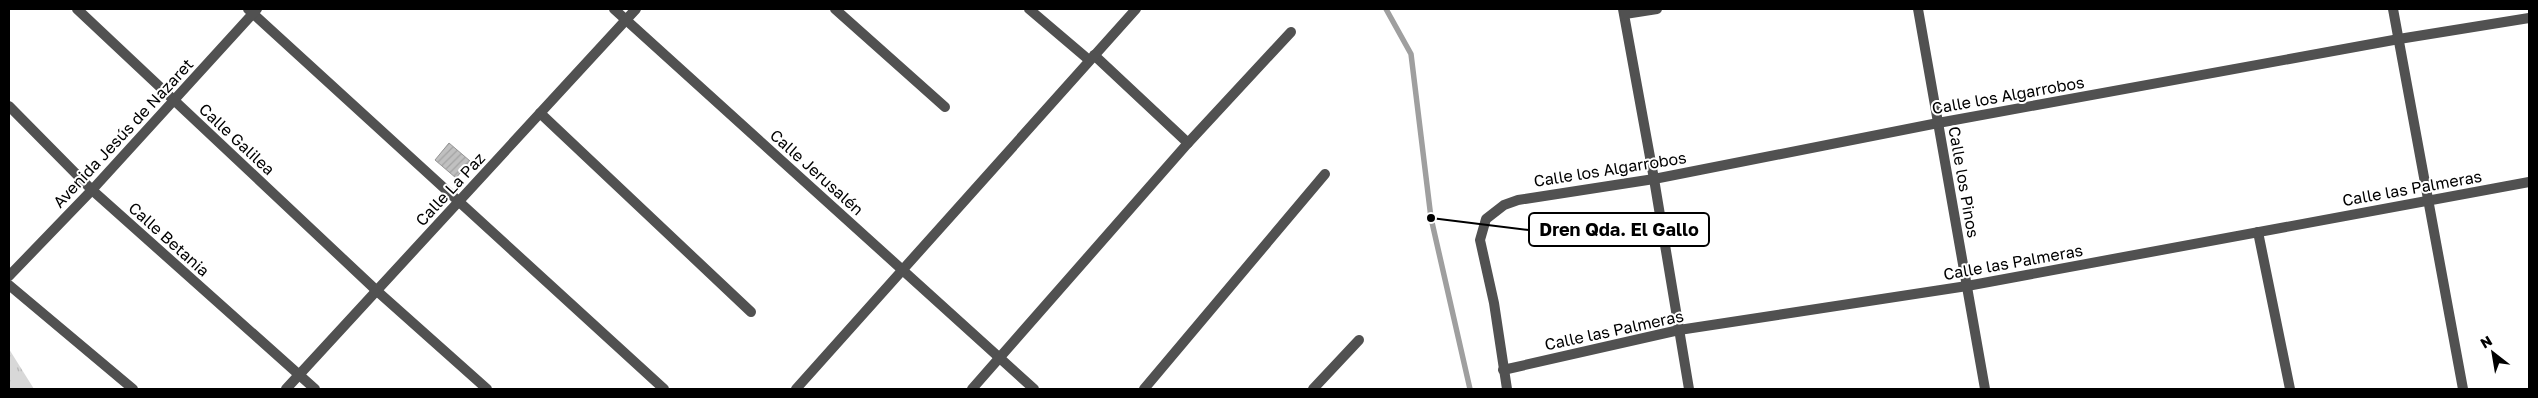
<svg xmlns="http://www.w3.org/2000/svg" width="2538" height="398" font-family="'Golos Text',sans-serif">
<defs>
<pattern id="grass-tufts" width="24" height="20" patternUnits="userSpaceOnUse" patternTransform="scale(1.25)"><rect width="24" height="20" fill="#d8d8d8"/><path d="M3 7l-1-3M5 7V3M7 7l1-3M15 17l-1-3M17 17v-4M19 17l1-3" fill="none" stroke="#b8b8b8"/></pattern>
<pattern id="building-hatch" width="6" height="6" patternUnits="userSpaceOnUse" patternTransform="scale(1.25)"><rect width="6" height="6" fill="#c0c0c0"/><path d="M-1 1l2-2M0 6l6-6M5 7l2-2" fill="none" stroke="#a3a3a3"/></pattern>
</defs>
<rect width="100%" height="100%" fill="#fff"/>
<!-- grass -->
<polygon fill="url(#grass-tufts)" points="9,349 34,389 9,389"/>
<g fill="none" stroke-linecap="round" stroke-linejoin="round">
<!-- stream -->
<polyline stroke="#9f9f9f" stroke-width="5.5" points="1386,9 1411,54 1431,218 1470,389"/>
</g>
<!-- building -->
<polygon fill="url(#building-hatch)" stroke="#959595" points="449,143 470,161 456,178 435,160"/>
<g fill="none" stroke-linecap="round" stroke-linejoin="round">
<!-- minor -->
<g stroke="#515151" stroke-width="10">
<polyline points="77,9 377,291 487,389"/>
<polyline points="248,9 664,389"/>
<polyline points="614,9 1034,389"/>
<polyline points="835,9 945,107"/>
<polyline points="1029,9 1089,60"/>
<polyline points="1623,9 1654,179 1689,389"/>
<polyline points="1918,9 1985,389"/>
<polyline points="2393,9 2463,389"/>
<polyline points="1625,14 1657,9"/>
<polyline points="1094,55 1188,143"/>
<polyline points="9,106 92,190 315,389"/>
<polyline points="540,113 751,312"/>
<polyline points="2258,232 2290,389"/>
<polyline points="9,276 92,190 257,9"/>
<polyline points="9,285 133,389"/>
<polyline points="1503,370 1679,330 1967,286 2529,182"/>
<polyline points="286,389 636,9"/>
<polyline points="796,389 1136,9"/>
<polyline points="972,389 1188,143 1291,32"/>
<polyline points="1144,389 1325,174"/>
<polyline points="1313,389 1359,340"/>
<polyline points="1507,389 1494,303 1480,240 1486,219 1504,205 1518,200 1654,179 1938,123 2399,39 2529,18"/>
</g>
</g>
<g text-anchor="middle" stroke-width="4" stroke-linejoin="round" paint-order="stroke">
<!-- street labels -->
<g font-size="16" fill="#000" stroke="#fff">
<text transform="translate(2008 95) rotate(-10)" y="6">Calle los Algarrobos</text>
<text transform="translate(123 133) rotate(-47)" y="6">Avenida Jesús de Nazaret</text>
<text transform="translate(237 139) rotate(43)" y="6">Calle Galilea</text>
<text transform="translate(1610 169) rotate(-9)" y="6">Calle los Algarrobos</text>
<text transform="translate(817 172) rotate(42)" y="6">Calle Jerusalén</text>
<text transform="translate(1964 182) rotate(80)" y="6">Calle los Pinos</text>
<text transform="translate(2412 188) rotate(-10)" y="6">Calle las Palmeras</text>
<text transform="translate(450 189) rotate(-47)" y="6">Calle La Paz</text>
<text transform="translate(169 239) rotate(42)" y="6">Calle Betania</text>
<text transform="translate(2013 262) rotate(-10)" y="6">Calle las Palmeras</text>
<text transform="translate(1614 330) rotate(-12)" y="6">Calle las Palmeras</text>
</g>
</g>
<!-- callouts -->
<path fill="none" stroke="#000" stroke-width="2" d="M1431 218L1529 230"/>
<circle fill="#000" stroke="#fff" stroke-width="2" cx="1431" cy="218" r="5"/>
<rect fill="#fff" stroke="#000" stroke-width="2" x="1529" y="213" width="180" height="33" rx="5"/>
<g font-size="18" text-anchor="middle" font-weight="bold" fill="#000">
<text x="1619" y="236">Dren Qda. El Gallo</text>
</g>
<!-- border -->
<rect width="2538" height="398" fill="none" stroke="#000000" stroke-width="20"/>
<!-- north arrow -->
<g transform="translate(2493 353) rotate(329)" stroke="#ffffff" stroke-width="4" paint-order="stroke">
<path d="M0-4L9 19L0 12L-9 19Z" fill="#000000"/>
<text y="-8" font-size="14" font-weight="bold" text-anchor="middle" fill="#000000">N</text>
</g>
</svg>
